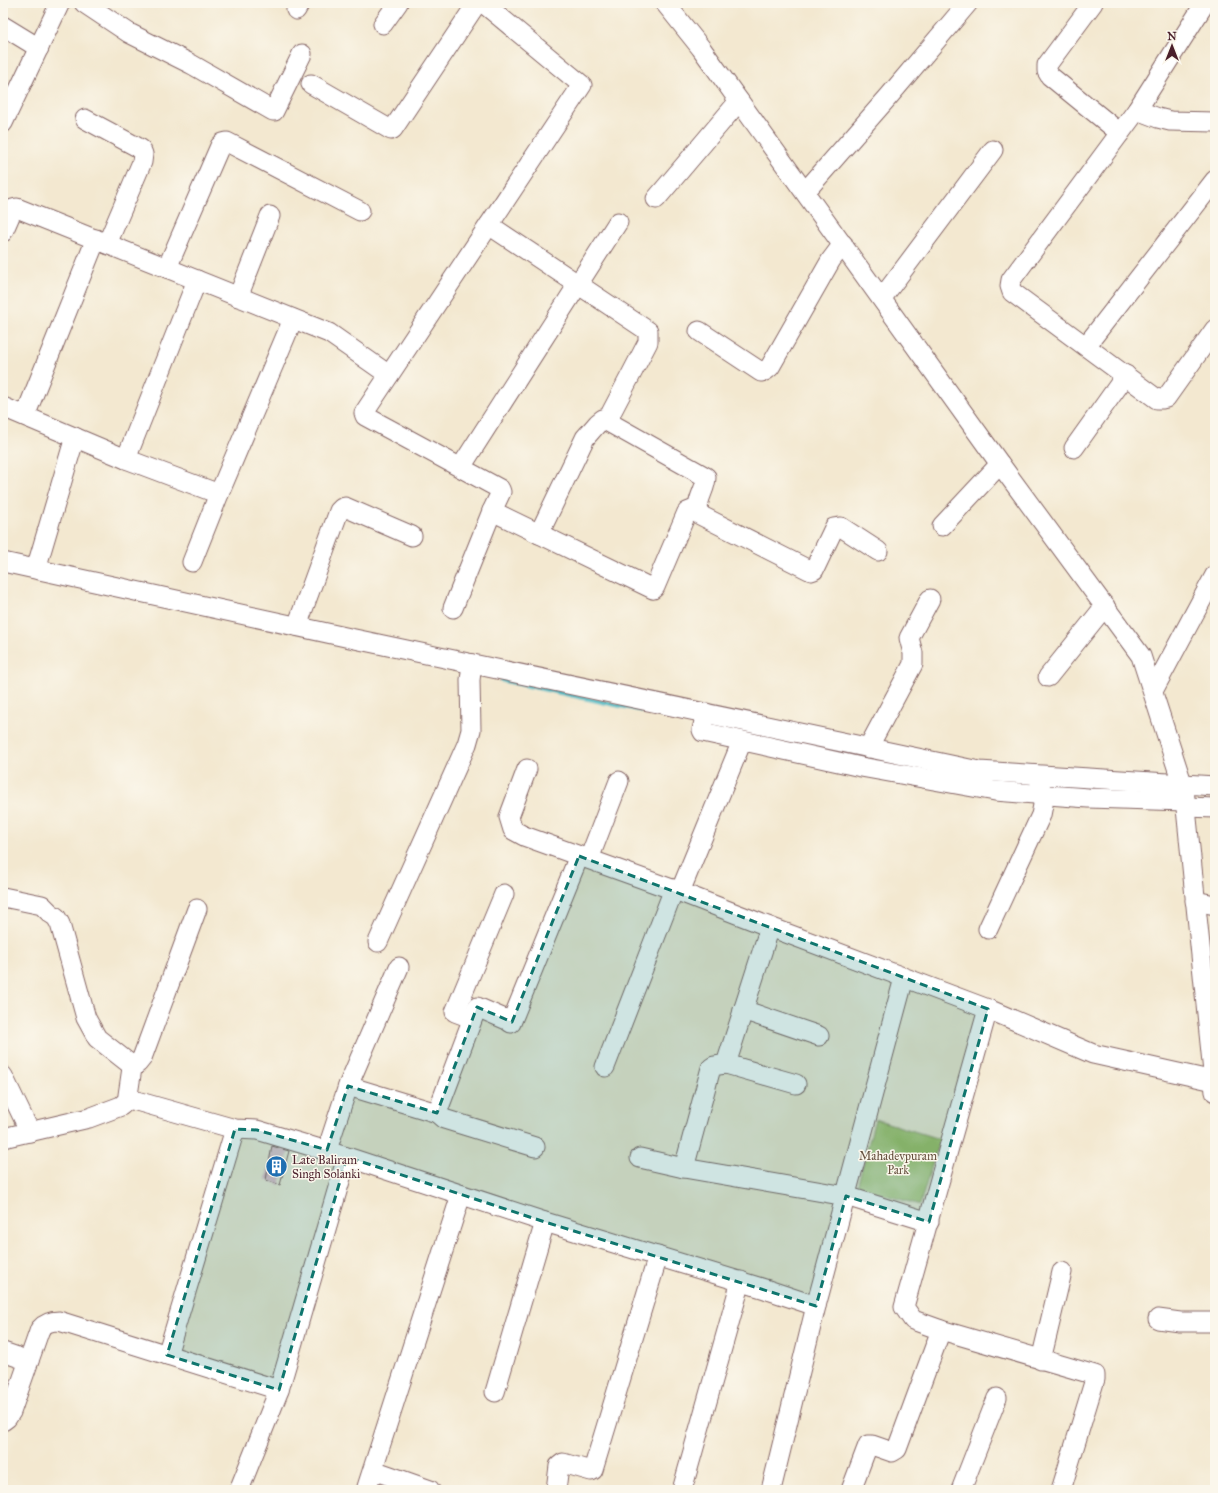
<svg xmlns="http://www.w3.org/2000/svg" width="1218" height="1493" font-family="'IM FELL Great Primer',serif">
<rect width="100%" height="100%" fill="#fbf7ec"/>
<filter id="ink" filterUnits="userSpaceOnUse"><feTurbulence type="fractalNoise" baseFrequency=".025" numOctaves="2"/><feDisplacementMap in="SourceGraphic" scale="8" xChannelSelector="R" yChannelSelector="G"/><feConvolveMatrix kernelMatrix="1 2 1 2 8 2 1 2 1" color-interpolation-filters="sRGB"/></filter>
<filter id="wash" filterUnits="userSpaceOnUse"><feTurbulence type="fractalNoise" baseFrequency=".012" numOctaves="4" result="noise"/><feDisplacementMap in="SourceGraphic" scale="16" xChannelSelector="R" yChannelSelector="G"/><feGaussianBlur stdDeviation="0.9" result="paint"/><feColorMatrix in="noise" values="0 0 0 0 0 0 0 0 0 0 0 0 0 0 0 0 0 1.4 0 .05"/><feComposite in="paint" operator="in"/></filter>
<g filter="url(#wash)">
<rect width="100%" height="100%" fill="#f3e8d0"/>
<!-- green -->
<polygon fill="#a3c067" stroke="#767049" points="875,1119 936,1138 940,1138 920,1205 857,1187"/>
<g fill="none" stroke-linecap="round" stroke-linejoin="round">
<!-- stream -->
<polyline stroke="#4bb9c4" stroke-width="4.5" points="502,680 700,723"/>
</g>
<g id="blocks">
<!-- building -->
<polygon fill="#d7a4bc" points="272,1146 289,1151 280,1185 266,1180"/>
</g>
</g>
<g filter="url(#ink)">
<use href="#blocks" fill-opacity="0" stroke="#856565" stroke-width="1"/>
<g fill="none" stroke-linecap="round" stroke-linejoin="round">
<defs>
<g id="minor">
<polyline points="84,3 129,33 191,64 273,111 274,111 302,54"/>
<polyline points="665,3 701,48 1000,464 1141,656 1184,789 1215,1092"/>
<polyline points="1093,3 1047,65 1047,71 1050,76 1120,133"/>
<polyline points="1205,3 1137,110 1011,280 1010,286 1012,292 1157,399 1162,399 1166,398 1215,329"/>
<polyline points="296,10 300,3"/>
<polyline points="383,24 398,3"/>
<polyline points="3,26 39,48"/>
<polyline points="311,84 391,130 393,129 477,3"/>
<polyline points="1137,110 1158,118 1170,121 1215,122"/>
<polyline points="85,119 141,149 143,154 142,162 107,244"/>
<polyline points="3,123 60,3"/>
<polyline points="805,192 890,95 968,3"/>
<polyline points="656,199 739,101"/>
<path d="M489 225 648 331V342L611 413 610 423 706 477C706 491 694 501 700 515L811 571 814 570 834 528 841 527 878 551"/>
<polyline points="3,232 13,209 17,208 329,333 389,375"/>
<polyline points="167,268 220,146 223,143 227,142 360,211"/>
<polyline points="238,297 270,216"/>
<polyline points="882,298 993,150"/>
<polyline points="699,331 761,372 765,371 770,367 831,260 843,244"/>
<polyline points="1086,346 1215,180"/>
<polyline points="3,407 126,459 219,494 293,319"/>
<polyline points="25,416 96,239"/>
<polyline points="1074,448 1126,375"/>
<polyline points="126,459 197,280"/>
<polyline points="461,467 618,222"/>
<polyline points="492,511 653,589 655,587 687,512 692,510 697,509"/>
<polyline points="942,526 1000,464"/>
<polyline points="539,534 585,438 598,423 603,419 610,418"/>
<polyline points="3,562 350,638 979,771 1215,786"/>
<polyline points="192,562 219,494"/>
<polyline points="36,569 75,437"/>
<polyline points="453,608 492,511 501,492 500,489 365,416 364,413 582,85 483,3"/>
<polyline points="297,626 339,511 342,508 345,507 412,536"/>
<polyline points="1048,677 1105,606"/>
<polyline points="1153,691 1215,575"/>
<polyline points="706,713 702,730 703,732 861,767 995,791 1088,798 1185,801"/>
<polyline points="868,748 913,664 913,653 909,638 930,599"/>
<polyline points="527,769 509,817 513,830 524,836 680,892 770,927 988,1009 1093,1054 1214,1081"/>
<polyline points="1186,807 1215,808"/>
<polyline points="589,859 619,781"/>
<polyline points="680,892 742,741"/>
<polyline points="3,897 42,905 50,913 56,917 60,924 86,1018 97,1038 130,1064 132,1068 128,1095 133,1100 235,1129 257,1130 347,1157"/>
<polyline points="1195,901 1215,905"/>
<polyline points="988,929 1041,815 1043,805 1040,784"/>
<polyline points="378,942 467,744 471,730 470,680 472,664"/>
<polyline points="988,1009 904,1307 913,1320 941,1330 1095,1375 1095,1379 1061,1490"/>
<polyline points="743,1010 819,1036"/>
<polyline points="471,1018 455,1012 504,894"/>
<polyline points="726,1064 796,1084"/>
<polyline points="605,1067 674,889"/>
<polyline points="132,1068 138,1063 142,1058 197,909"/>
<polyline points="3,1076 30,1132"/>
<polyline points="348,1086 437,1113 444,1119 535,1147"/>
<polyline points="437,1113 477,1007 507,1020 511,1023 579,856"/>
<polyline points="3,1138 89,1118 121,1106 130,1098"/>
<polyline points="327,1150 348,1086 399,967"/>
<polyline points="640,1158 684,1168 846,1196 929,1222"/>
<polyline points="684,1168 711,1068 714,1066 726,1064 770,927"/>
<polyline points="1158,1319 1180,1322 1215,1322"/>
<polyline points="3,1352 29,1361"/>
<polyline points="167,1355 235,1129"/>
<polyline points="1041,1360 1062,1272"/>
<polyline points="495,1392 545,1222"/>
<path d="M3 1421 7 1418 11 1412 40 1329C45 1323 50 1321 59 1321L279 1390"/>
<polyline points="373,1470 430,1490"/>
<polyline points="239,1490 279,1390 347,1157 545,1222 765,1289 816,1306"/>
<polyline points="371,1490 367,1487 461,1195"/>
<polyline points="556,1490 559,1466 563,1463 591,1471 593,1470 658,1256"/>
<polyline points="682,1490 741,1281"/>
<polyline points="771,1490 816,1306 904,978"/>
<polyline points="851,1490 868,1445 872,1445 892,1452 897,1449 941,1330"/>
<polyline points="961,1490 997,1398"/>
</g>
</defs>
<!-- minor casing -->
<use href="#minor" stroke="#856565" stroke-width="21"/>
<!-- minor -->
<use href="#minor" stroke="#fff" stroke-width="19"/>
</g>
</g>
<!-- marked area -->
<path fill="#0f766e" fill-opacity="0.2" stroke="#0f766e" stroke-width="3" stroke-dasharray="8 5" stroke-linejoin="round" d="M579 856 988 1009 929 1222 846 1196 816 1306 545 1222 347 1157 279 1390 167 1355 235 1129 257 1130 327 1150 348 1086 437 1113 477 1007 512 1022Z"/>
<!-- icons -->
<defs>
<symbol id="building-disc" viewBox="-11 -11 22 22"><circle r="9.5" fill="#1f6fb2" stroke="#fbf7ec"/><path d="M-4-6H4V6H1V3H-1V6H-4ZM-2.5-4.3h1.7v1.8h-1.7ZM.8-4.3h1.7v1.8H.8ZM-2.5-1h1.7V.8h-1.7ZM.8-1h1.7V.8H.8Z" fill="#fff"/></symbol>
</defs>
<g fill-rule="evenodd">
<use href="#building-disc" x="264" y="1154" width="25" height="25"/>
</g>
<g text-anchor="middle" stroke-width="3" stroke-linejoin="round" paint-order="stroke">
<!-- park labels -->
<g font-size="12" fill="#654f3d" stroke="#fbf7ec">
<text x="898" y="1160">Mahadevpuram<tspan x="898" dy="14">Park</tspan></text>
</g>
<!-- poi labels -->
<g font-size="12" fill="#4a1f2b" stroke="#fbf7ec" text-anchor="start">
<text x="292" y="1164">Late Baliram<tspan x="292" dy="14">Singh Solanki</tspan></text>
</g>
</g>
<!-- margin -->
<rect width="1218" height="1493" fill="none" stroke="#fbf7ec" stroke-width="16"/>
<!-- north arrow -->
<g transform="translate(1172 46)" stroke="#fbf7ec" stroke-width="3" paint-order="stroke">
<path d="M0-3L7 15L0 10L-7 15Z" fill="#4a1f2b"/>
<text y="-6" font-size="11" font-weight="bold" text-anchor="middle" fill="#4a1f2b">N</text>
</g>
</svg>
